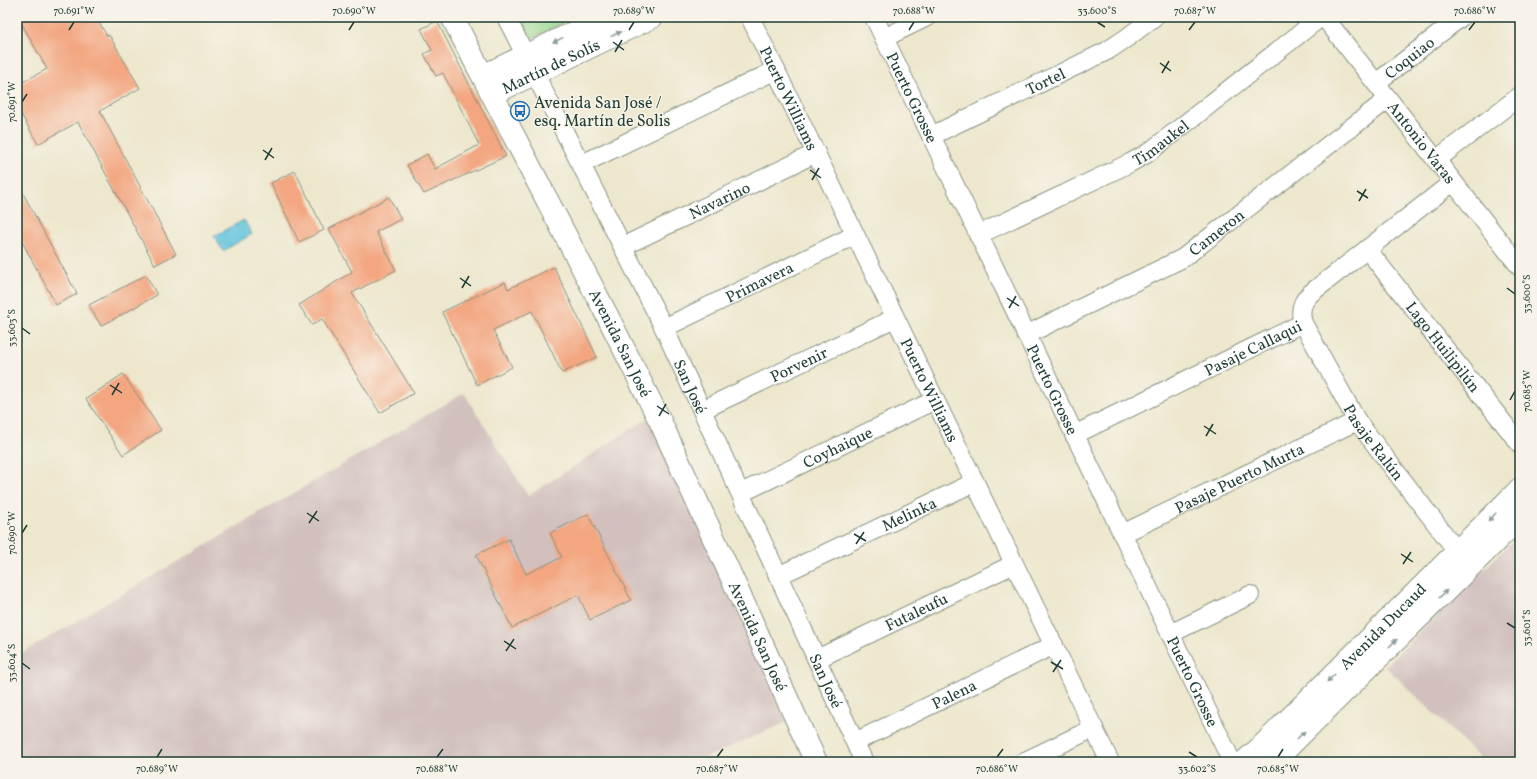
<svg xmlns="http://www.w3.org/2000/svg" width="1537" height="779" font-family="Vollkorn,serif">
<rect width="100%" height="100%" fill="#f7f3e8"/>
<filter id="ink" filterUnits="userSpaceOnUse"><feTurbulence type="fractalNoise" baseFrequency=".025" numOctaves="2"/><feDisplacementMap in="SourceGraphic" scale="8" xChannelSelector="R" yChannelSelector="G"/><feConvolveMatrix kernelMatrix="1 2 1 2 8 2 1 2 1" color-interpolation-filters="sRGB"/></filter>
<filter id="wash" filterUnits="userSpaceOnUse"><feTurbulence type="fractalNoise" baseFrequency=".012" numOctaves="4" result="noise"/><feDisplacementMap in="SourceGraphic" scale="16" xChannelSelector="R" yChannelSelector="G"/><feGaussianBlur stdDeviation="0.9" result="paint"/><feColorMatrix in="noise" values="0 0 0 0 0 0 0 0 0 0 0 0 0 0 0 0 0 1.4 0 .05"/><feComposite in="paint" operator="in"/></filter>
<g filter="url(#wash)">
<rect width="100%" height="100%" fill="#ede7cd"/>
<!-- industrial -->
<g fill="#d1c0bd">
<polygon points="464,393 528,496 650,417 787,722 696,762 17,762 17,656"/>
<polygon points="1520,534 1520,762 1484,762 1385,666"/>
</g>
<!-- green -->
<polygon fill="#94d78f" stroke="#5a8a62" points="521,17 575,17 532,38"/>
<!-- water -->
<polygon fill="#5ec3dc" stroke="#3e8088" points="244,220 252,234 223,251 214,236"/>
<g id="blocks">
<!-- building -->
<g fill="#f3a680">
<polygon points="18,17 96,17 107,36 109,35 140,88 100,111 176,254 155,265 78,122 38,144 17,107 17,85 47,69"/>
<polygon points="437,21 506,156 424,194 407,165 427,154 435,169 479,145 443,73 436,76 424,54 432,50 421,29"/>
<polygon points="295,171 324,230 299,242 271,183"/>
<polygon points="17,182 77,294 56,305 17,232"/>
<polygon points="389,197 401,219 376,232 396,270 352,293 414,393 380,413 322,319 312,325 299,305 352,272 329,229"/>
<polygon points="554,267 597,357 562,373 532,311 493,330 512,367 477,385 442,312 505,282 508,289"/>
<polygon points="146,275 157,295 101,326 89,305"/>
<polygon points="123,374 161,430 123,455 86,399"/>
<polygon points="588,514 631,600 590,620 578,595 512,628 476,555 509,539 526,574 562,557 550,533"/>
</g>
</g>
</g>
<g filter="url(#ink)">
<use href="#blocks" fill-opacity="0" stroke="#869280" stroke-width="1"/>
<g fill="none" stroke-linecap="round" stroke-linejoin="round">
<defs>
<g id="minor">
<path id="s1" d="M506 17 664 328 864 762"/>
<path id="s2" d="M750 17 1110 762"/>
<path id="s3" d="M874 17 1232 762"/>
<path id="s4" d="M1324 17 1520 267"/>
<polyline points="884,38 927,17"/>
<path id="s5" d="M1376 83 1461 17"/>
<path id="s6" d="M931 136 1107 51 1128 37 1154 17"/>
<polyline points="1436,160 1520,96"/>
<polyline points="582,164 776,70"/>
<path id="s7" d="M1453 182 1311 293C1302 301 1299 311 1303 323L1357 421 1457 551"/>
<path id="s8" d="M978 235 1130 163 1148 153 1321 17"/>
<path id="s9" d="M624 246 816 153"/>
<path id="s10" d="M1367 249 1520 444"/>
<path id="s11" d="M664 328 855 235"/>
<path id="s12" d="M1026 335 1183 258 1388 99"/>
<path id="s13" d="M702 410 895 318"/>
<path id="s14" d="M1074 435 1303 323"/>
<path id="s15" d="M741 493 935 400"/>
<path id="s16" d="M1122 534 1357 421"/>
<path id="s17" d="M778 576 975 482"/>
<polyline points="1170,634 1250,595"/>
<path id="s18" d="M817 659 1014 564"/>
<path id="s19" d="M855 742 1054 645"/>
<polyline points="1023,762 1094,728"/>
</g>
<g id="tertiary">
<polyline points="483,76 606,17"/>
<path id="s20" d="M492 94 652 17"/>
<path id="s21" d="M1244 762 1260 748 1520 489"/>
<polyline points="1273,762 1520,517"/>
</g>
<g id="primary">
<path id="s22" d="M452 17 610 321 661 423 816 762"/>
</g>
</defs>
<!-- minor casing -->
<use href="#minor" stroke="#869280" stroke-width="20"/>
<!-- tertiary casing -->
<use href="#tertiary" stroke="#869280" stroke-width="24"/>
<!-- primary casing -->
<use href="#primary" stroke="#869280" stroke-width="24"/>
<!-- minor -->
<use href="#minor" stroke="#fff" stroke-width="18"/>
<!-- tertiary -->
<use href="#tertiary" stroke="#fff" stroke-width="22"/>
<!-- primary -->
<use href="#primary" stroke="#fff" stroke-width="22"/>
</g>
<!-- one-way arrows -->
<defs><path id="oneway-solid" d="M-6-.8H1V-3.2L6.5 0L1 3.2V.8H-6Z"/></defs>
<g fill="#8f9e9a">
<use href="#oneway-solid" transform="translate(616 34) rotate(-26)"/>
<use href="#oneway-solid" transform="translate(558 40) rotate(154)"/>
<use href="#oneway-solid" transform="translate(1492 517) rotate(135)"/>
<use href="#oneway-solid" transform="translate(1443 594) rotate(-45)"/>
<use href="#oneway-solid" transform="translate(1393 643) rotate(-45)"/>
<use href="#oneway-solid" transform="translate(1331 678) rotate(135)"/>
<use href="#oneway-solid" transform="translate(1301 735) rotate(-45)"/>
</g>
</g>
<!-- ticks -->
<path fill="none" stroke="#1f3d34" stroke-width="1.5" d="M1097 22 1105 27M69 30 74 22M349 30 354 22M629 30 634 22M909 30 914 22M1189 30 1195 22M1469 30 1475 22M613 42 624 50M615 52 622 40M1160 63 1171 71M1162 73 1169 61M22 102 27 94M263 150 274 158M265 160 272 148M810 170 821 178M812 180 819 168M1357 191 1368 198M1359 201 1366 189M460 278 471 286M462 288 469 276M1507 288 1515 294M1007 298 1019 306M1009 308 1016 296M22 328 30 334M110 385 122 393M112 395 119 383M1510 400 1515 391M657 406 669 414M659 416 666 404M1204 426 1216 434M1206 436 1213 424M307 513 319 521M309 523 317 511M22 533 27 525M854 534 866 541M856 544 864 532M1401 554 1413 562M1403 564 1411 552M1507 623 1515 628M504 641 516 649M506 651 514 639M1051 662 1063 669M22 663 30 669M1053 672 1061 660M1189 752 1197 757M157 757 162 749M437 757 443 749M717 757 723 749M997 757 1003 749M1278 757 1283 749"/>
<!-- icons -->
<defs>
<symbol id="bus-ring" viewBox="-11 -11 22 22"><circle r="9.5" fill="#f7f3e8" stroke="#1f6fb2" stroke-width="1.5"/><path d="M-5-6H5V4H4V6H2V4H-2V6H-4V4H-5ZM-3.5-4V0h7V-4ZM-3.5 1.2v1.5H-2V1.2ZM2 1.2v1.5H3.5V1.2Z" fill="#1f6fb2"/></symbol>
</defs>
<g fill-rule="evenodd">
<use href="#bus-ring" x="509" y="100" width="22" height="22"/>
</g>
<g text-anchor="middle" stroke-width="3" stroke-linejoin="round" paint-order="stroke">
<!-- street labels -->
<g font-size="16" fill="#1f3d34" stroke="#f7f3e8">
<text dy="6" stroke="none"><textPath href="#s5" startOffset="42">Coquiao</textPath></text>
<text dy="6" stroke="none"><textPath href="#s20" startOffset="65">Martín de Solís</textPath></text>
<text dy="6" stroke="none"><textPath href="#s6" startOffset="127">Tortel</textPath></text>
<text dy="6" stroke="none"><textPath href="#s3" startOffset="89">Puerto Grosse</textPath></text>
<text dy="6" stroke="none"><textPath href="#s2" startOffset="90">Puerto Williams</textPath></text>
<text dy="6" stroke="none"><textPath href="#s8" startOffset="205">Timaukel</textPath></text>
<text dy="6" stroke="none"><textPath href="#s4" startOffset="159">Antonio Varas</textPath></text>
<text dy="6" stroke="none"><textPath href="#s9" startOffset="106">Navarino</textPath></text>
<text dy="6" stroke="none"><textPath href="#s12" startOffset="217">Cameron</textPath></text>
<text dy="6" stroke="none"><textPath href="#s11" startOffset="106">Primavera</textPath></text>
<text dy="6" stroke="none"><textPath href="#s22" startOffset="367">Avenida San José</textPath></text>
<text dy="6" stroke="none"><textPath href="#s14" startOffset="199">Pasaje Callaqui</textPath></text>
<text dy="6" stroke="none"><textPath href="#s10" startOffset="124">Lago Huilipilún</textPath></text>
<text dy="6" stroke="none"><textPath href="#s13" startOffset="107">Porvenir</textPath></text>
<text dy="6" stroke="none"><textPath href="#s1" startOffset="413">San José</textPath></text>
<text dy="6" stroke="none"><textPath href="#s2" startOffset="414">Puerto Williams</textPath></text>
<text dy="6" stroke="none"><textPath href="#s3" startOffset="413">Puerto Grosse</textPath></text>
<text dy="6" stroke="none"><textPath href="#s7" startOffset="352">Pasaje Ralún</textPath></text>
<text dy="6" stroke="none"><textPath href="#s15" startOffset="107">Coyhaique</textPath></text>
<text dy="6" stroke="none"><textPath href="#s16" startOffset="130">Pasaje Puerto Murta</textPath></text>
<text dy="6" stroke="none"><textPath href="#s17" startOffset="145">Melinka</textPath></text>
<text dy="6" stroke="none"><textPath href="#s18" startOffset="110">Futaleufu</textPath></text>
<text dy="6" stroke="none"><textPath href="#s21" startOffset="194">Avenida Ducaud</textPath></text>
<text dy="6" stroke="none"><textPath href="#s22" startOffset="691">Avenida San José</textPath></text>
<text dy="6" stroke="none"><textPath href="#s1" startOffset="737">San José</textPath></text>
<text dy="6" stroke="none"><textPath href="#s3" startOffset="737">Puerto Grosse</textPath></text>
<text dy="6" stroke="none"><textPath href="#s19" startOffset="110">Palena</textPath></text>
</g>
<!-- poi labels -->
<g font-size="16" fill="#1f3d34" stroke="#f7f3e8" text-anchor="start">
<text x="534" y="108">Avenida San José /<tspan x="534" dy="18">esq. Martín de Solis</tspan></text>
</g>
</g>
<!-- margin -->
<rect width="1537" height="779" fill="none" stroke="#f7f3e8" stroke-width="44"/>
<rect x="22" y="22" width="1493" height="735" fill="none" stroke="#1f3d34" stroke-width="1.5"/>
<g font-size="10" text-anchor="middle" fill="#1f3d34">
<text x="74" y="14">70.691°W</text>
<text x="354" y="14">70.690°W</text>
<text x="634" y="14">70.689°W</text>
<text x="914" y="14">70.688°W</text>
<text x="1097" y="14">33.600°S</text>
<text x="1195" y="14">70.687°W</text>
<text x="1475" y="14">70.686°W</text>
<text transform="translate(11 102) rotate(-90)" y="4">70.691°W</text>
<text transform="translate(1526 294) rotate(-90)" y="4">33.600°S</text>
<text transform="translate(11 328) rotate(-90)" y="4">33.603°S</text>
<text transform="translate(1526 391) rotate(-90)" y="4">70.685°W</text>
<text transform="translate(11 533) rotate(-90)" y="4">70.690°W</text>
<text transform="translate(1526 628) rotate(-90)" y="4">33.601°S</text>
<text transform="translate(11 663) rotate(-90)" y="4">33.604°S</text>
<text x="157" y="772">70.689°W</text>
<text x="437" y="772">70.688°W</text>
<text x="717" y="772">70.687°W</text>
<text x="997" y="772">70.686°W</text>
<text x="1197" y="772">33.602°S</text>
<text x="1278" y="772">70.685°W</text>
</g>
</svg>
